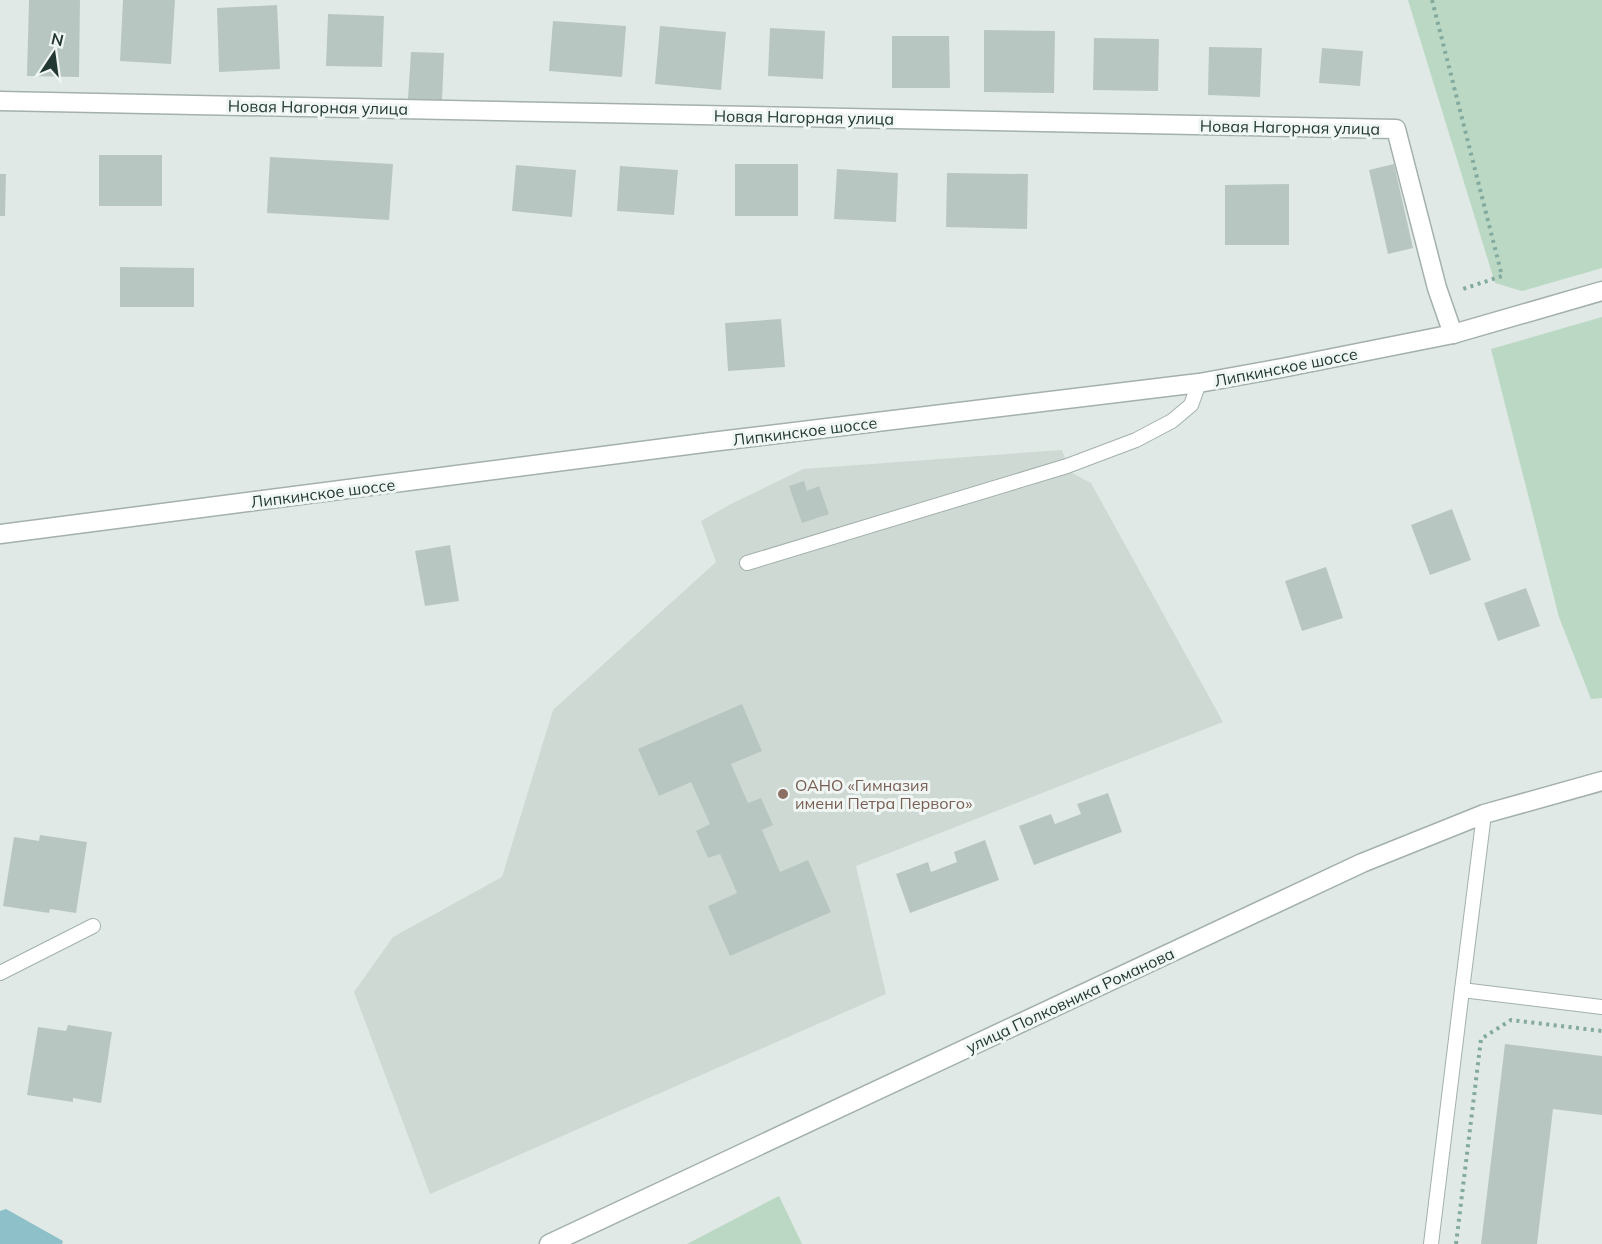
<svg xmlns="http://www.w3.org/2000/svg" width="1602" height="1244" font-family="Mulish,sans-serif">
<rect width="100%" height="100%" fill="#e0e9e5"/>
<!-- built -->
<polygon fill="#ced9d4" points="1062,450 1070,472 1091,483 1223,722 856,866 886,994 430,1194 354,992 393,937 502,877 553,710 716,562 701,521 729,505 803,469"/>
<!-- green -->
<g fill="#bad8c3">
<polygon points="1408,0 1602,0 1602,268 1522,291 1495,283"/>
<polygon points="1602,317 1602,698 1591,699 1559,617 1491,349"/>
<polygon points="779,1196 802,1244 687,1244"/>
</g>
<!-- water -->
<polygon fill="#8dc0c9" points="6,1209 63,1241 62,1244 0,1244 0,1211"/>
<!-- building -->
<g fill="#b8c6c1">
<polygon points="29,0 80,0 79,77 27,76"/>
<polygon points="123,0 175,0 171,64 120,61"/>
<polygon points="277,5 280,69 219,72 217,8"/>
<polygon points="328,14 384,16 382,67 326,66"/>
<polygon points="553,21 626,26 622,77 549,71"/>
<polygon points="660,26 726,32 721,90 655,84"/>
<polygon points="770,28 825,31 823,79 768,76"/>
<polygon points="984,30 1055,31 1054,93 984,92"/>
<polygon points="892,36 949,36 950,88 892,88"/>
<polygon points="1094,38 1159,39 1158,91 1093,90"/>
<polygon points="1209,47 1262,48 1260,97 1208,95"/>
<polygon points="1322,48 1363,51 1360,86 1319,83"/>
<polygon points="411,52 444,53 442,101 408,99"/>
<rect x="99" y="155" width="63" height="51"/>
<polygon points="270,157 393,164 389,220 267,213"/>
<rect x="735" y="164" width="63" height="52"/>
<polygon points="1394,164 1413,248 1388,254 1369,170"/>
<polygon points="516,165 576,170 572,217 512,211"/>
<polygon points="620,166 678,170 674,215 617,211"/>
<polygon points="837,169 898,173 896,222 834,219"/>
<polygon points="947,173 1028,174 1027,229 946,227"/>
<polygon points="0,174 6,174 5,216 0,216"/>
<polygon points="1289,184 1289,245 1225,245 1225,185"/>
<polygon points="120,267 194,268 194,307 120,307"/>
<polygon points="781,319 785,367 728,371 725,323"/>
<polygon points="804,481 807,491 819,486 829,514 802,523 789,486"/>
<polygon points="1452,509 1471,560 1430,575 1411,525"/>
<polygon points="450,545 459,601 425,606 415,551"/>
<polygon points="1326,567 1343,618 1302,631 1285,581"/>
<polygon points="1526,588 1540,626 1498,641 1484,603"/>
<polygon points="742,704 762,751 731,764 748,803 761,798 773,825 762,830 780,872 808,860 831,912 730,956 708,906 737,893 720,854 708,858 696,831 710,824 691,782 659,796 638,749"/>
<polygon points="1108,793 1122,832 1034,865 1019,826 1051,814 1055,824 1081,814 1077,804"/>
<polygon points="40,835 87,842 76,913 50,909 49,913 3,906 14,837 39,841"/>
<polygon points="985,840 999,880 910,913 896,874 928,862 931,872 957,862 954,852"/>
<polygon points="68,1025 112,1032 101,1103 73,1098 73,1102 27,1095 38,1027 66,1031"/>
<polygon points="1505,1044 1602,1056 1602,1115 1553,1109 1537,1244 1481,1244"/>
</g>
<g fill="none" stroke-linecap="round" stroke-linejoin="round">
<defs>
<g id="service">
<polyline points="747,563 1067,466 1136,440 1172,421 1191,405 1199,383"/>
<polyline points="0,973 93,926"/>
<polyline points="1462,990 1484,814"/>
<polyline points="1431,1244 1462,990 1602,1007"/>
</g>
<g id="minor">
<polyline points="0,101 1396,129 1437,288 1453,334"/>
<polyline points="549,1244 1362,863 1484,814 1602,781"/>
</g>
<polyline id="tertiary" points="0,534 711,442 1199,383 1282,368 1453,334 1602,291"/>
</defs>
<!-- service casing -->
<use href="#service" stroke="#a3b0ac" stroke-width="16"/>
<!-- minor casing -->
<use href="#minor" stroke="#a3b0ac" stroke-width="21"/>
<!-- tertiary casing -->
<use href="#tertiary" stroke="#a3b0ac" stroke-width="21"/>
<!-- path -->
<g stroke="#83aa9e" stroke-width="4" stroke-dasharray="3 4.5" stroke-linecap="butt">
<polyline points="1432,0 1502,276 1460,290"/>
<polyline points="1456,1244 1481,1039 1511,1020 1602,1031"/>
</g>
<!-- service -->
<use href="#service" stroke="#fff" stroke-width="14"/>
<!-- minor -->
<use href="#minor" stroke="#fff" stroke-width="18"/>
<!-- tertiary -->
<use href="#tertiary" stroke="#fff" stroke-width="18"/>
</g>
<!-- markers -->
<circle fill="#8d6e63" stroke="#f0f6f3" stroke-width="2" cx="783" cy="794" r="6"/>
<g text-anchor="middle" stroke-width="6" stroke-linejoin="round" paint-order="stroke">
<!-- street labels -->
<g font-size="16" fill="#223832" stroke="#f0f6f3">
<text transform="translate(318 107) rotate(1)" y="6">Новая Нагорная улица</text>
<text transform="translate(804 117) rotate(1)" y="6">Новая Нагорная улица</text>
<text transform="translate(1290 127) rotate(1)" y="6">Новая Нагорная улица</text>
<text transform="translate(1286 367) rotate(-11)" y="6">Липкинское шоссе</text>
<text transform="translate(805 431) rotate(-7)" y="6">Липкинское шоссе</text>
<text transform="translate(323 493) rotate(-7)" y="6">Липкинское шоссе</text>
<text transform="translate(1070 1000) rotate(-25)" y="6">улица Полковника Романова</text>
</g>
<!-- education labels -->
<g font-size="16" fill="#785e54" stroke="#f0f6f3" text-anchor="start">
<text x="795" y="791">ОАНО «Гимназия<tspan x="795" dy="18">имени Петра Первого»</tspan></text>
</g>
</g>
<!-- north arrow -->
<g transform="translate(54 54) rotate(13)" stroke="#f0f6f3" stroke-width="4.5" paint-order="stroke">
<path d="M0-4.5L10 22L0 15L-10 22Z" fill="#223832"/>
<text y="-9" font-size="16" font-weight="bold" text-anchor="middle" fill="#223832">N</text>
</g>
</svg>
